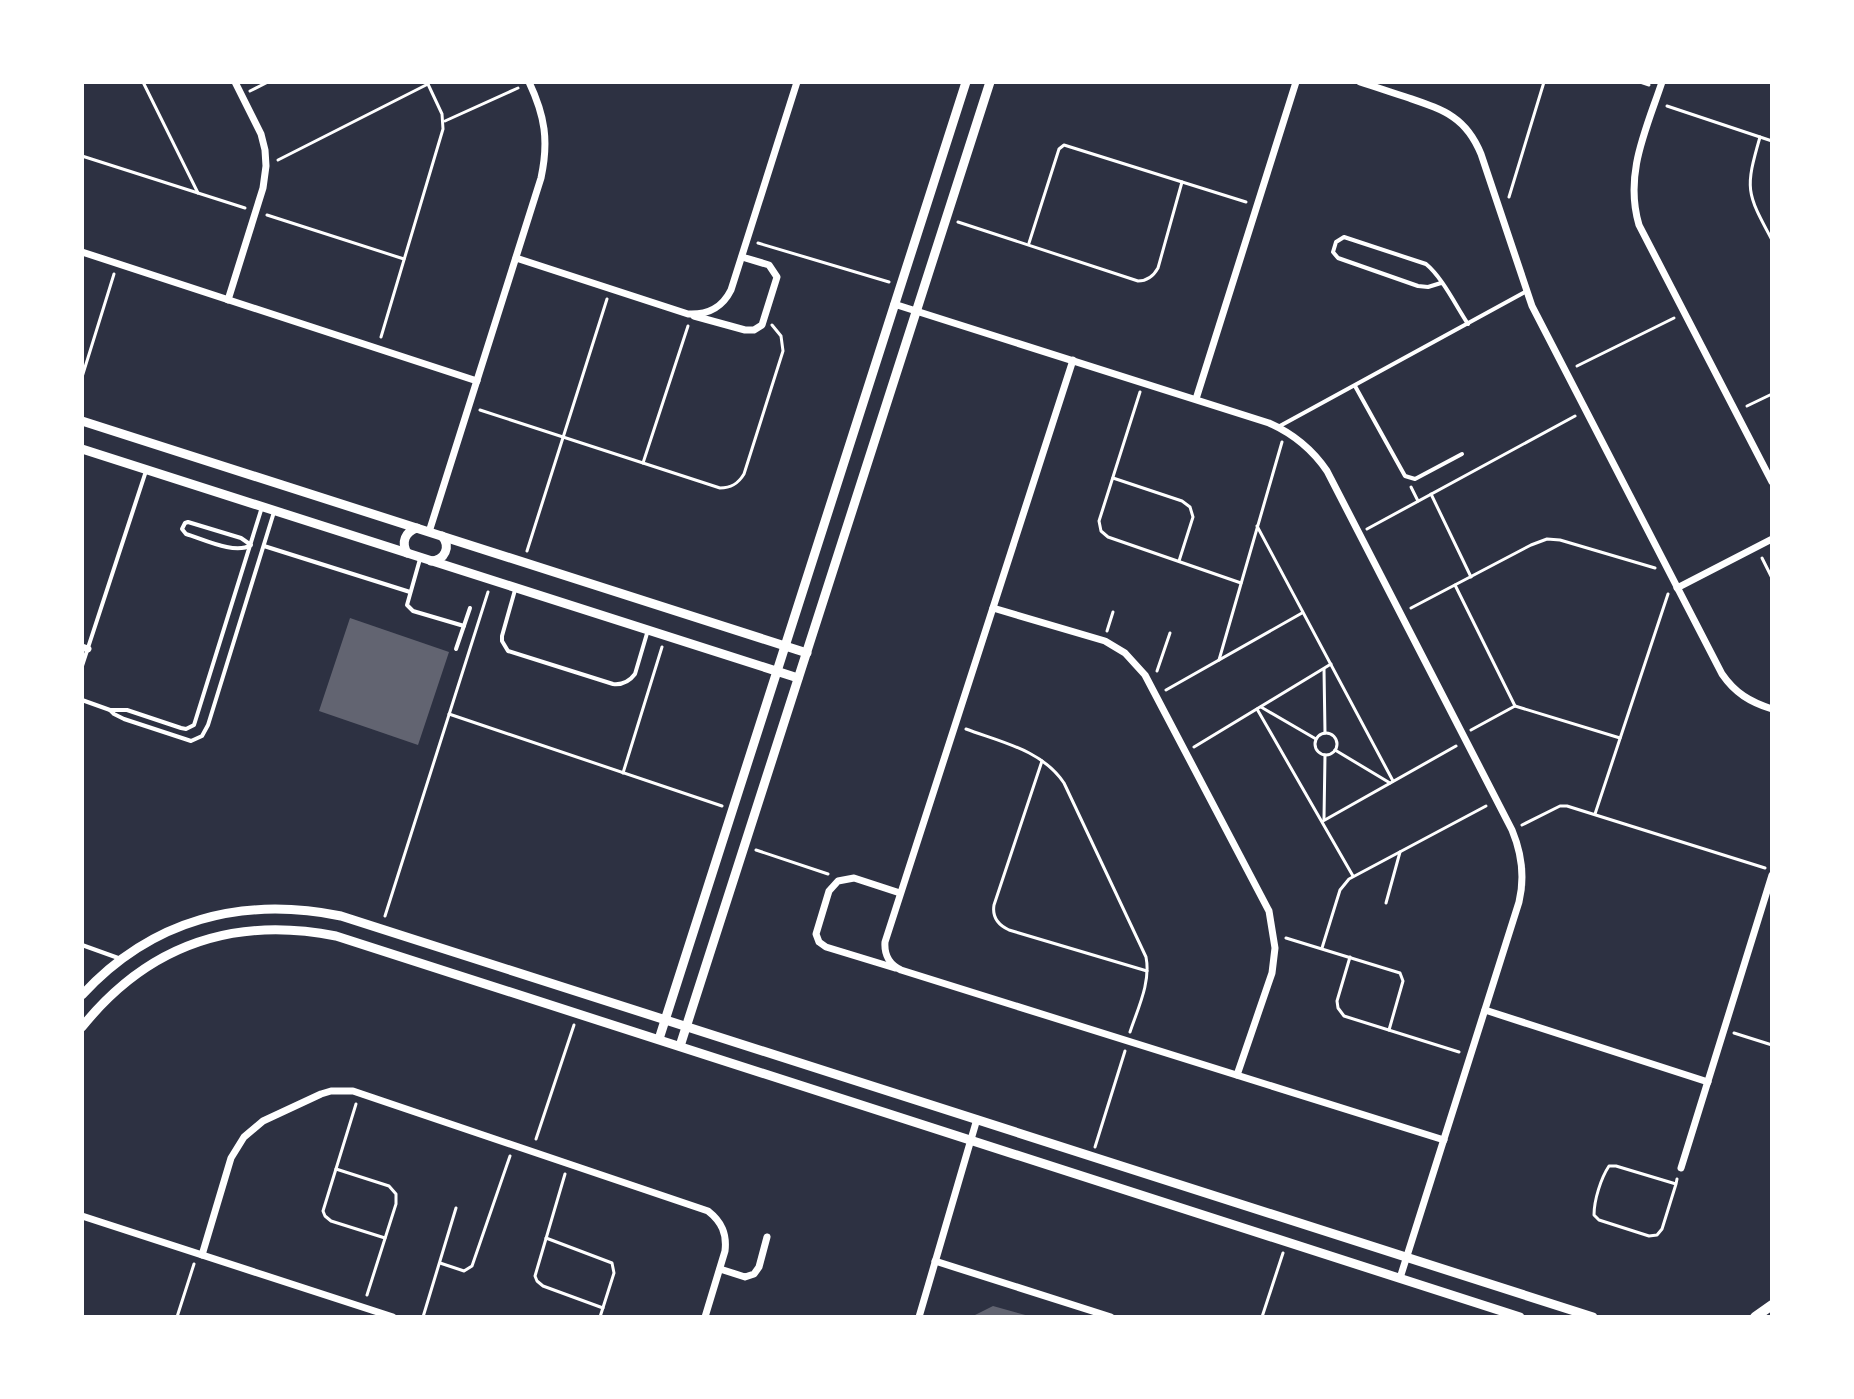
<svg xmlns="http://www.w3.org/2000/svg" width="1854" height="1399" font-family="Ubuntu,sans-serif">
<rect width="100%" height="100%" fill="#2d3142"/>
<!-- building -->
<g fill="#626471">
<polygon points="350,618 449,652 418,745 319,711"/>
<polygon points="993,1306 1029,1316 1029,1317 971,1317"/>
</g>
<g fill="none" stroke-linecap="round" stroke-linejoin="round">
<!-- path -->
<g stroke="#fff" stroke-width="3">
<polyline points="143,82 198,193"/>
<polyline points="1640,82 1649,85"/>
<polyline points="250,91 268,82"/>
<polyline points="1667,106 1772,141"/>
<polyline points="445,121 518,88"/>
<path d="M1760 137C1745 189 1746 192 1772 240"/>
<polyline points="82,156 245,208"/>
<polyline points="278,160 428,84"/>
<polyline points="1509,197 1544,82"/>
<polyline points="267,215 404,259"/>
<path d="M958 222 1138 281C1147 281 1153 277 1158 268L1182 182"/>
<polyline points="758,243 889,282"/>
<polyline points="1029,243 1059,149 1064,145 1246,202"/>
<polyline points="381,337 443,129 442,114 427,82"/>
<polyline points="1577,366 1674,318"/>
<polyline points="82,377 114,274"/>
<polyline points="1140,392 1099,521 1101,531 1108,537 1241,583"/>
<polyline points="1747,406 1772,394"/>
<path d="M480 410 720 488C731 488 738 484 744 474L783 351 781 336 772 325"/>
<polyline points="643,463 688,326"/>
<polyline points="1113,478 1182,501 1190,507 1193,517 1179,561"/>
<polyline points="1411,487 1418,501"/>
<polyline points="1431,494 1471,577"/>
<polyline points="1257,526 1393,781"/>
<polyline points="1367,529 1575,416"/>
<polyline points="527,551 607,299"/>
<polyline points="1762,558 1772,578"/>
<polyline points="1455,585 1515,706"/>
<polyline points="1411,608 1531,545 1547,539 1560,540 1655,568"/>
<polyline points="1107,631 1113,612"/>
<polyline points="1219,660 1282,442"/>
<polyline points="1324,669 1325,733"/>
<polyline points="1157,671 1170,633"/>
<polyline points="1166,690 1302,613"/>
<polyline points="1261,707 1316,739"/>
<polyline points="1257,709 1353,876"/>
<polyline points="449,714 722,806"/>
<path d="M966 729C1001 742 1042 750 1064 783L1146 957C1151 982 1138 1008 1130 1032"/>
<polyline points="1471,730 1515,706 1620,738"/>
<circle cx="1326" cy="744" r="11"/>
<polyline points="1194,747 1331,664"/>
<polyline points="1335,750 1390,783"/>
<path d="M1042 761 994 905C992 917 998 925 1009 930L1147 971"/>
<polyline points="623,773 662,647"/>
<polyline points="1595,814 1668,594"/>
<polyline points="1324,819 1325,755"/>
<polyline points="1323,821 1456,746"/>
<polyline points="1522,825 1560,806 1567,806 1765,868"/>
<polyline points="756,850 828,874"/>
<polyline points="1386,903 1400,852"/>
<polyline points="385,916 488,592"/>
<polyline points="1286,938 1400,973 1403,981 1389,1030"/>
<polyline points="1322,948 1340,890 1349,879 1486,806"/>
<polyline points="1350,957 1337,1001 1338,1008 1344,1016 1459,1052"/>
<polyline points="1734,1033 1772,1045"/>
<polyline points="356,1104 323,1211 325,1216 331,1221 385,1238"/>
<polyline points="536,1139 574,1025"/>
<polyline points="1095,1147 1125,1051"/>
<polyline points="336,1169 389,1186 396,1194 396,1204 367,1295"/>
<polyline points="565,1174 535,1276 537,1281 543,1286 603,1308"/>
<path d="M1676 1184 1616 1166H1609C1601 1178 1594 1200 1594 1215L1599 1220 1649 1236 1657 1235 1662 1229 1676 1184 1677 1179"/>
<polyline points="546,1238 612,1263 614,1273 600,1317"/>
<polyline points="440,1263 464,1271 472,1266 510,1156"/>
<polyline points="177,1317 194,1264"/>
<polyline points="423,1317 456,1208"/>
<polyline points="1262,1317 1283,1253"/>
</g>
<!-- service -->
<g stroke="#fff" stroke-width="4">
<path d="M1441 283 1428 287 1418 286 1338 258 1333 252 1336 242 1344 237 1426 264C1442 277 1456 306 1468 324"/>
<polyline points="1355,386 1405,476 1415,479 1462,454"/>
<polyline points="1278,427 1525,292"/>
<path d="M188 522 241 538 251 545C235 555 203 539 186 534L182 529 185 523Z"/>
<polyline points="264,546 410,592"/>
<polyline points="420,559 407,605 413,611 464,626"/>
<path d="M515 590 502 636V641L508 651 613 684C622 685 629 682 635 674L648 630"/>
<polyline points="456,649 470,608"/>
<polyline points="82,666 146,471"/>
<polyline points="82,700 110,710 114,714 124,719 185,739 191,741 202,736 208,725 274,512"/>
<polyline points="110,710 127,710 181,728 186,729 194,725 262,507"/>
<polyline points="82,945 121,959"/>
</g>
<!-- minor -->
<g stroke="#fff" stroke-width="7">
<path d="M1360 82C1376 87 1393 93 1409 98 1444 110 1466 117 1481 154L1532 306 1722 674C1735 693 1750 702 1772 709"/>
<path d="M1662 82C1646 130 1624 174 1639 225L1772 482"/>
<polyline points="82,252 477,381"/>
<path d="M516 258 688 314C708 315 722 308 731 290L797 82"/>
<polyline points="228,300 263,188 266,166 265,150 261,134 235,82"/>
<path d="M894 304 1269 423C1294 434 1312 449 1327 471L1512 830C1522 854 1525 877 1519 902L1400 1278"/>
<polyline points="694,316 745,330 754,330 762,325 777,277 769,265 742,257"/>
<path d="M1073 360 885 942C884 955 890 965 901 970L1444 1140"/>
<polyline points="1196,399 1296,82"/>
<path d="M429 532 541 178C549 141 545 116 529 82"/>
<polyline points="1677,588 1772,539"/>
<polyline points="993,608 1105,641 1125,653 1145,675 1269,911 1275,948 1272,973 1237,1075"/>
<polyline points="82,647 88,649"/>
<polyline points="895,968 826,947 819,942 816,934 829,891 838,881 854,878 900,893"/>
<polyline points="1485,1010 1708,1082"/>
<polyline points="1681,1168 1772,875"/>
<polyline points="82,1216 393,1317"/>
<path d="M202 1255 231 1158 244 1137 263 1121 321 1094 331 1091H353L708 1211C722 1222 727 1234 725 1251L705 1317"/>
<polyline points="935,1261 1111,1317"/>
<polyline points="720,1269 745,1277 754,1274 759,1267 767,1237"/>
<polyline points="919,1317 977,1119"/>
</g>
<!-- tertiary -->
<g stroke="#fff" stroke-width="9">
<polyline points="82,421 807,653"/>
<polyline points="82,449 798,678"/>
<path d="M407 553C401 542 405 532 417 528"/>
<path d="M431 561C445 560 451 547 442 536"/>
<path d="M82 995C152 919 242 896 341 916L1593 1317"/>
<path d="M82 1027C148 945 234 916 336 936L1520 1317"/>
<polyline points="659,1039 966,82"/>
<polyline points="680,1046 990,82"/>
</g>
<!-- secondary -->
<polyline stroke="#fff" stroke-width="10" points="1755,1317 1772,1305"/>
</g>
<!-- border -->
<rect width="1854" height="1399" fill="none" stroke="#ffffff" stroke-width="168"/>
</svg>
